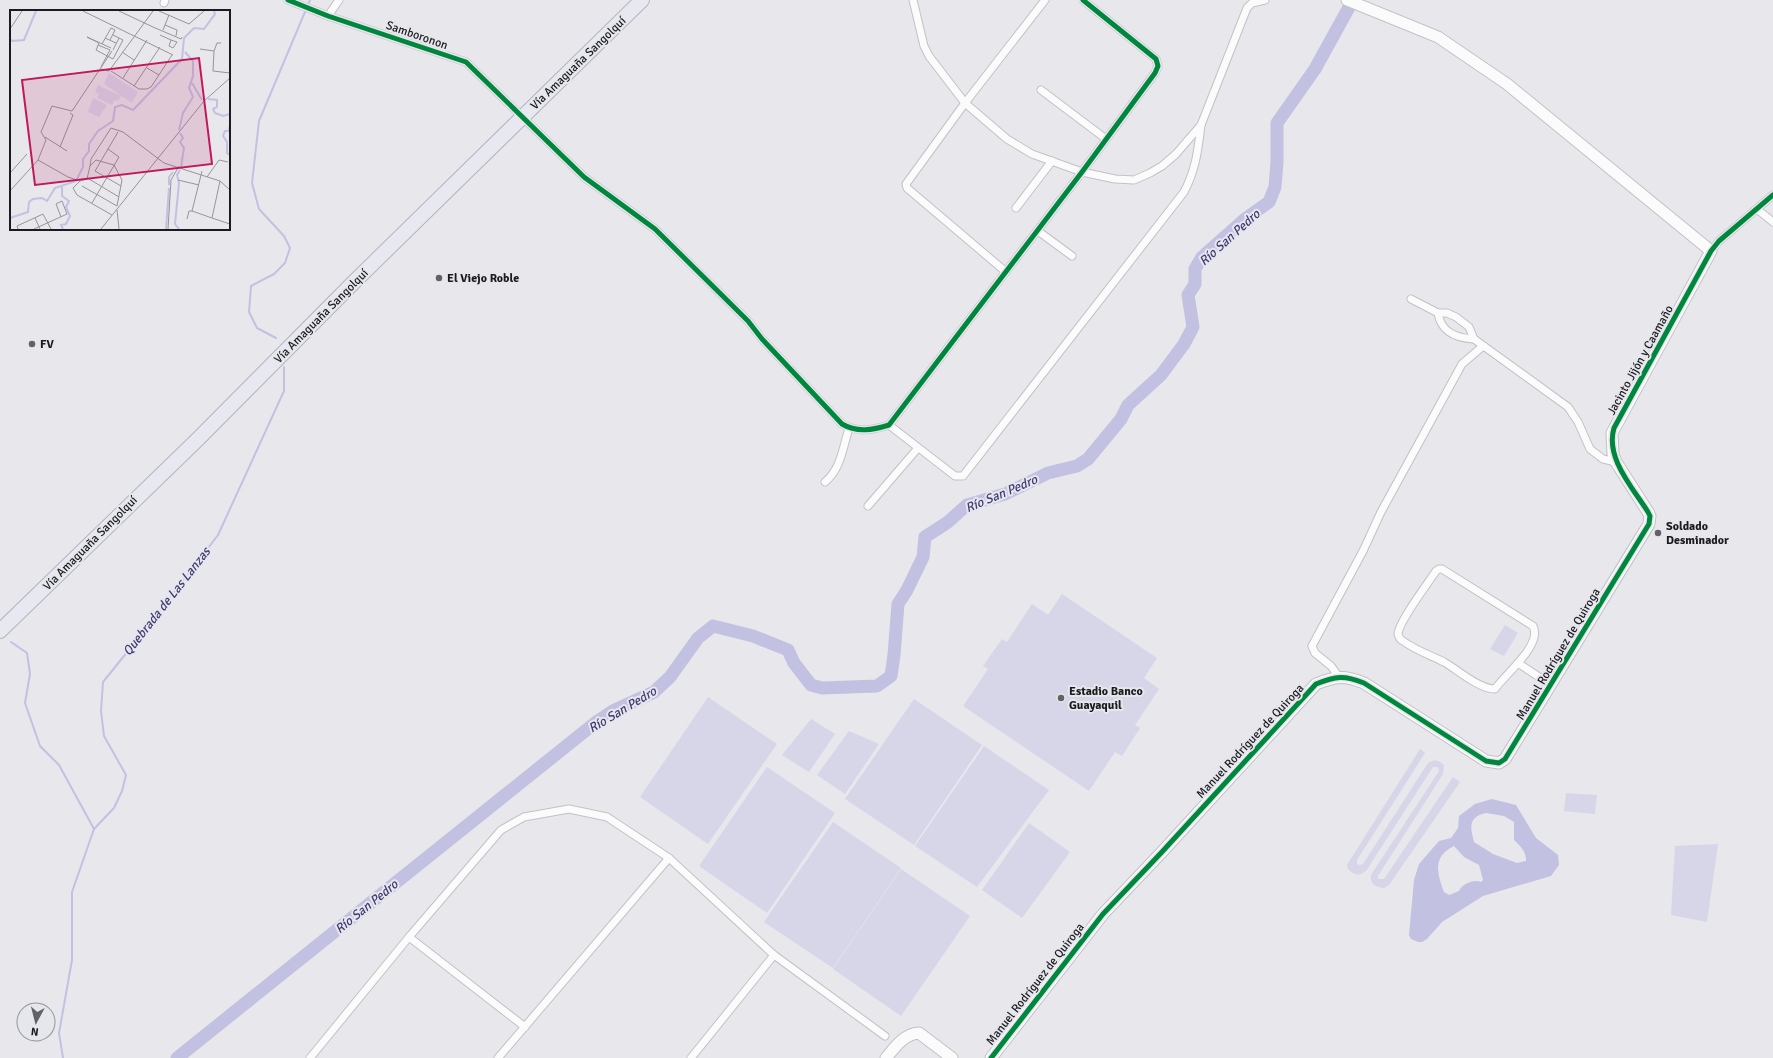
<svg xmlns="http://www.w3.org/2000/svg" width="1773" height="1058" font-family="Signika,sans-serif">
<rect width="100%" height="100%" fill="#e7e7ec"/>
<!-- green -->
<g fill="#d7d6e9">
<polygon points="1062,594 1157,658 1144,678 1159,689 1135,725 1140,728 1122,756 1115,752 1089,791 963,706 988,669 983,666 1002,639 1007,642 1032,604 1048,615"/>
<polygon points="1505,625 1518,633 1504,656 1490,649"/>
<polygon points="708,697 777,744 708,844 640,797"/>
<polygon points="914,699 982,745 914,845 845,799"/>
<polygon points="811,719 835,734 809,772 782,755"/>
<polygon points="849,731 879,744 845,794 817,775"/>
<polygon points="984,746 1049,790 977,887 915,846"/>
<path d="M1420 749 1425 753 1357 860V864L1360 865 1363 864 1428 763C1434 759 1439 760 1444 765L1443 774 1378 876V879H1384L1453 777 1460 782 1389 885 1384 888C1376 887 1369 884 1371 875L1439 771 1438 767H1433L1366 871C1359 876 1355 876 1348 869L1347 865Z"/>
<polygon points="767,767 835,813 767,913 699,866"/>
<polygon points="1566,793 1597,795 1595,814 1564,811"/>
<polygon points="833,822 901,868 833,968 764,922"/>
<polygon points="1029,823 1070,852 1022,918 982,890"/>
<polygon points="1718,844 1707,922 1671,915 1675,846"/>
<polygon points="901,869 970,916 901,1016 833,969"/>
</g>
<!-- water -->
<path fill="#c2c1e1" fill-rule="evenodd" d="M1492 799 1516 805 1536 838 1558 855 1559 865 1551 876 1483 896 1442 922 1427 939 1422 942H1418L1411 939 1409 935 1414 880 1419 864 1439 841 1451 838 1458 828 1459 816 1475 804ZM1486 813 1504 816 1514 822V840C1521 847 1526 851 1526 861L1517 863 1493 854 1474 842C1470 827 1468 817 1486 813ZM1454 846 1464 857 1479 865 1483 880 1481 882C1474 879 1462 884 1459 891L1449 895 1444 892C1437 873 1432 857 1454 846Z"/>
<g fill="none" stroke-linecap="round" stroke-linejoin="round">
<!-- stream -->
<g stroke="#c2c1e1" stroke-width="2">
<polyline points="276,338 257,328 249,312 251,286 274,274 285,263 290,248 284,236 259,209 252,183 259,121 310,0"/>
<polyline points="11,642 27,653 30,674 25,703 40,746 59,765 94,829"/>
<polyline points="63,1058 59,1033 72,960 72,892 94,829 114,808 122,791 126,775 104,736 101,711 103,682 149,625 218,535 284,391 284,367"/>
</g>
<!-- river -->
<polyline stroke="#c2c1e1" stroke-width="13" points="177,1058 595,723 613,711 654,692 670,677 698,638 713,626 753,636 788,650 794,663 811,685 822,688 877,686 891,676 894,655 898,604 907,590 923,557 925,537 948,522 967,505 1005,494 1048,473 1077,466 1088,459 1121,419 1128,405 1161,375 1184,344 1193,327 1188,295 1195,284 1195,269 1202,257 1245,219 1269,202 1275,187 1277,162 1277,123 1315,69 1353,0"/>
<defs>
<g id="street">
<path d="M288 0 328 16 466 62 584 177 655 229 748 321 762 339 842 424C857 433 873 430 889 425L1082 172 1155 73 1158 66 1156 59 1083 0"/>
<polyline points="913,0 924,46 929,56 965,103 1007,139 1032,154 1082,172 1115,179 1134,180 1150,173 1162,166 1176,154 1201,125 1247,8 1252,3 1265,0"/>
<polyline points="164,3 165,0"/>
<polyline points="328,16 339,0"/>
<polyline points="1041,90 1106,139"/>
<polyline points="1016,208 1052,161"/>
<polyline points="1757,209 1773,222"/>
<polyline points="1038,231 1072,256"/>
<polyline points="1711,251 1719,241 1773,195"/>
<polyline points="1006,272 907,188 906,184 965,103 1045,0"/>
<polyline points="1411,299 1438,313 1447,313 1456,317 1469,327 1474,339 1568,407 1578,422 1590,449 1603,459 1616,462"/>
<path d="M1438 313C1441 332 1455 338 1474 339"/>
<path d="M889 425 955 476H963L1184 192C1196 169 1198 150 1201 125"/>
<path d="M825 482C841 469 843 447 849 428"/>
<polyline points="868,506 918,448"/>
<path d="M1439 569H1442L1533 626C1543 645 1505 674 1495 689 1479 689 1458 670 1444 662 1430 655 1415 650 1403 641 1400 640 1399 638 1398 634 1398 623 1428 583 1436 571Z"/>
<polyline points="1518,663 1551,685"/>
<polyline points="1339,677 1331,666 1315,653 1312,646 1363,551 1381,512 1462,364 1483,346"/>
<polyline points="409,937 525,1027"/>
<polyline points="310,1058 409,937 501,830 524,817 569,809 607,817 669,858 774,955 885,1036"/>
<polyline points="498,1058 669,858"/>
<polyline points="691,1058 774,955"/>
</g>
<g id="secondary">
<path d="M886 1058C895 1047 904 1034 919 1033L952 1058"/>
<path d="M991 1058 1103 914 1161 853 1316 684C1336 676 1344 675 1364 683L1486 761 1499 763 1505 759 1649 524 1650 516 1648 512 1616 462 1613 454 1612 433 1711 251 1507 84 1438 37 1347 0"/>
</g>
<polyline id="highway" points="0,631 197,440 356,280 642,0"/>
</defs>
<!-- street casing -->
<use href="#street" stroke="#c2c2c6" stroke-width="9"/>
<!-- secondary casing -->
<use href="#secondary" stroke="#c2c2c6" stroke-width="13"/>
<!-- highway casing -->
<use href="#highway" stroke="#b4b4bf" stroke-width="16"/>
<!-- street -->
<use href="#street" stroke="#fbfbfc" stroke-width="7"/>
<!-- secondary -->
<use href="#secondary" stroke="#fbfbfc" stroke-width="11"/>
<!-- highway -->
<use href="#highway" stroke="#e8e8f1" stroke-width="14"/>
<defs>
<g id="cycleway">
<path d="M288 0 328 16 466 62 584 177 655 229 748 321 762 339 842 424C857 433 873 430 889 425L1082 172 1155 73 1158 66 1156 59 1083 0"/>
<path d="M991 1058 1103 914 1161 853 1316 684C1336 676 1344 675 1364 683L1486 761 1499 763 1505 759 1649 524 1650 516 1648 512C1633 488 1605 458 1614 428L1711 251 1719 241 1773 195"/>
</g>
</defs>
<!-- cycleway casing -->
<use href="#cycleway" stroke="#e6e6ed" stroke-width="8"/>
<!-- cycleway -->
<use href="#cycleway" stroke="#00873e" stroke-width="5"/>
</g>
<!-- markers -->
<g fill="#626266" stroke="#e6e6ed" stroke-width="1.5">
<circle cx="439" cy="278" r="4"/>
<circle cx="32" cy="344" r="4"/>
<circle cx="1658" cy="533" r="4"/>
<circle cx="1061" cy="698" r="4"/>
</g>
<g text-anchor="middle" stroke-width="4" stroke-linejoin="round" paint-order="stroke">
<!-- street labels -->
<g font-size="12" fill="#1b1b1e" stroke="#e6e6ed">
<text transform="translate(417 35) rotate(19)" y="4">Samboronon</text>
<text transform="translate(578 63) rotate(-44)" y="4">Vía Amaguaña Sangolquí</text>
<text transform="translate(321 316) rotate(-45)" y="4">Vía Amaguaña Sangolquí</text>
<text transform="translate(1640 360) rotate(-61)" y="4">Jacinto Jijón y Caamaño</text>
<text transform="translate(90 543) rotate(-45)" y="4">Vía Amaguaña Sangolquí</text>
<text transform="translate(1558 654) rotate(-59)" y="4">Manuel Rodríguez de Quiroga</text>
<text transform="translate(1250 741) rotate(-47)" y="4">Manuel Rodríguez de Quiroga</text>
<text transform="translate(1035 984) rotate(-52)" y="4">Manuel Rodríguez de Quiroga</text>
</g>
<!-- poi labels -->
<g font-size="12" font-weight="bold" fill="#1b1b1e" stroke="#e6e6ed" text-anchor="start">
<text x="447" y="282">El Viejo Roble</text>
<text x="40" y="348">FV</text>
<text x="1666" y="530">Soldado<tspan x="1666" dy="14">Desminador</tspan></text>
<text x="1069" y="695">Estadio Banco<tspan x="1069" dy="14">Guayaquil</tspan></text>
</g>
<!-- water labels -->
<g font-size="13" font-style="italic" fill="#413b73" stroke="#e6e6ed">
<text transform="translate(1229 237) rotate(-42)" y="5">Río San Pedro</text>
<text transform="translate(1001 493) rotate(-23)" y="5">Río San Pedro</text>
<text transform="translate(166 601) rotate(-52)" y="5">Quebrada de Las Lanzas</text>
<text transform="translate(622 709) rotate(-31)" y="5">Río San Pedro</text>
<text transform="translate(366 906) rotate(-39)" y="5">Río San Pedro</text>
</g>
</g>
<!-- overview -->
<g transform="translate(10 10)">
<rect width="220" height="220" fill="#e7e7ec"/>
<path d="M99 63 128 82 122 93 94 74ZM88 75 111 86 108 91 105 90 102 95 87 88 89 84 85 82ZM83 88 97 95 89 107 78 102Z" fill="#d7d6e9"/>
<path fill="none" stroke="#c2c1e1" stroke-width="2" d="M0 29 2 31 14 30 26 1M182 73 192 90M198 89 207 90V97L203 99 205 103 213 106 220 104M220 114 219 121H215L213 126 217 132V143L220 145M169 120 173 103 183 87 179 78 183 66V51L175 42M170 123 173 128 170 132 174 138 171 157M159 175V167L163 162M52 177V186L59 191 56 197 60 206 56 214 51 215 53 219M0 208 18 202 19 192 23 189 32 188 37 191 45 178 66 171 73 157V149L79 141V134L88 121 103 111 105 97 112 95 123 100 172 49 174 28 184 18 194 19 205 4 204 1M156 219 159 178M169 219 165 214 169 173 167 165 170 160"/>
<path fill="none" stroke="#95959a" stroke-width="1" d="M73 1 163 45M109 1 143 17 171 29 172 27M149 1 179 14 194 1M155 15 167 20 166 26M0 19 12 1M153 20 159 5M150 25 161 30 167 32 163 38 159 36 161 30M95 28 106 33M92 34 101 18 105 20 100 30M88 35 100 40M101 38 77 27 89 33 86 40 103 49 113 30 103 25M190 39 204 41 203 61 220 63M103 40 109 28M204 41 207 33H211M112 42 124 50M91 57 100 40M137 58 149 65M91 59 99 61 143 1M101 61 129 79H137L141 77 162 45M113 68 137 30M124 76 150 37M108 122 85 161 111 176M35 127 57 141M50 137 63 105 60 103M28 150 58 167 70 171 63 178 67 185 102 205M80 156 81 149 101 118 113 122 154 153 210 171 220 180M0 163 17 144M197 167 209 150 218 152M79 169 109 187M168 170 189 175M70 171 77 169 80 156 86 150 104 155 112 170 107 196 72 176M210 171 202 208 220 214M0 181 28 150 36 130 31 122 42 96 62 101 102 41M82 193 109 147 98 139M107 200 109 219M182 201 202 208M25 208 30 219M177 209 179 201H182L192 161M8 219 7 216 33 204 41 219M24 219 57 204 52 191 46 194 51 207M91 219 194 91 220 68M158 219 161 170 169 156"/>
<path fill="#c2185b" fill-opacity="0.15" stroke="#c2185b" stroke-width="2" d="M189 48 202 154 25 175 12 70Z"/>
<rect width="220" height="220" fill="none" stroke="#1b1b1e" stroke-width="2"/>
</g>
<!-- north arrow -->
<g transform="translate(36 1022) rotate(187)"><circle r="19" fill="#e6e6ed" stroke="#95959a"/>
<path d="M0-3L7 15L0 10L-7 15Z" fill="#626266"/>
<text y="-6" font-size="11" font-weight="bold" text-anchor="middle" fill="#1b1b1e">N</text>
</g>
</svg>
